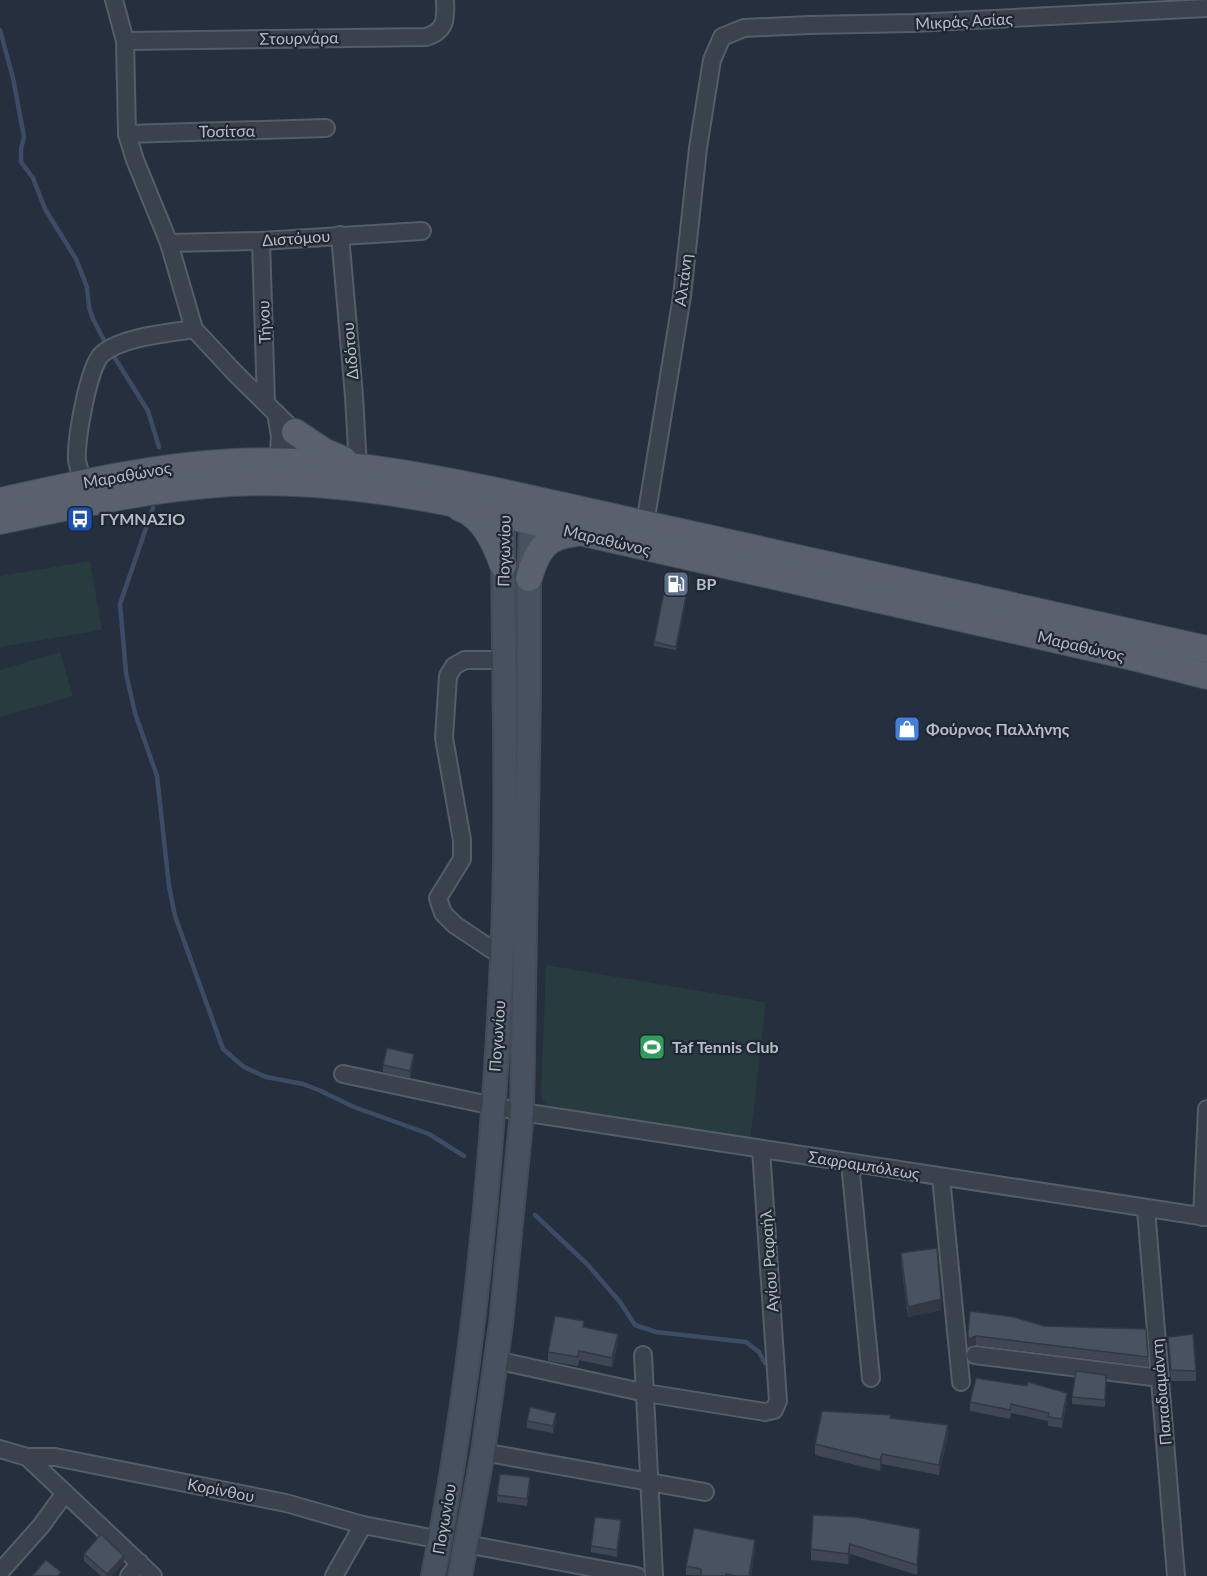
<svg xmlns="http://www.w3.org/2000/svg" width="1207" height="1576" font-family="Lato,sans-serif">
<rect width="100%" height="100%" fill="#262f3d"/>
<!-- green -->
<g fill="#283b3e">
<polygon points="90,561 102,630 0,647 0,576"/>
<polygon points="60,652 73,696 0,717 0,670"/>
<polygon points="546,965 766,1002 750,1142 551,1109 543,1101 541,1093"/>
</g>
<g fill="none" stroke-linecap="round" stroke-linejoin="round">
<!-- stream -->
<g stroke="#3d4c65" stroke-width="4.5">
<polyline points="0,30 13,78 24,137 21,149 21,162 33,178 45,209 76,259 87,287 89,307 93,319 105,342 148,411 159,447"/>
<polyline points="153,508 120,604 126,673 135,713 157,776 169,886 175,916 223,1049 244,1067 266,1077 303,1084 321,1091 354,1107 429,1134 464,1156"/>
<polyline points="535,1215 587,1264 620,1302 635,1325 656,1332 746,1342 759,1352 765,1363"/>
</g>
<defs>
<g id="minor">
<polyline points="114,0 125,41 127,134 135,160 169,243 194,329 235,373 295,432 296,471"/>
<path d="M125 41 426 37C446 31 446 19 445 0"/>
<polyline points="127,134 326,128"/>
<polyline points="340,235 354,396 358,467"/>
<polyline points="261,241 266,403"/>
<polyline points="169,243 261,241 422,231"/>
<polyline points="276,413 280,436 278,469"/>
<path d="M83 482C81 475 78 467 77 460 76 440 88 367 102 354 122 337 168 333 194 329"/>
<polyline points="645,524 682,296 698,148 712,60 722,37 744,28 809,25 913,23 1207,8"/>
<polyline points="503,957 455,925 443,913 438,898 462,859 462,840 444,738 448,676 454,666 465,660 504,660"/>
<polyline points="343,1074 522,1112 1207,1217"/>
<polyline points="850,1163 871,1378"/>
<polyline points="941,1177 961,1382"/>
<polyline points="1146,1209 1176,1576"/>
<polyline points="1202,1217 1207,1109"/>
<polyline points="643,1355 654,1576"/>
<polyline points="975,1355 1160,1378"/>
<polyline points="496,1360 646,1393 765,1412 774,1410 778,1401 761,1149"/>
<polyline points="0,1449 27,1457 55,1457 286,1503 363,1525 441,1540"/>
<polyline points="483,1452 705,1492"/>
<polyline points="27,1457 153,1576"/>
<polyline points="466,1544 637,1576"/>
<polyline points="0,1572 41,1526 65,1493"/>
<polyline points="129,1576 140,1563"/>
<polyline points="334,1576 363,1525"/>
</g>
<g id="secondary">
<path d="M433 1576C473 1373 493 1165 502 958 509 816 503 673 503 531L505 497"/>
<polyline points="460,1576 483,1452 501,1324 522,1112 529,694 529,578 532,505"/>
</g>
<g id="primary">
<polyline points="295,432 325,452 344,460"/>
<path d="M0 501C77 484 154 466 234 462 326 457 416 474 506 493L1207 649"/>
<path d="M460 508C484 517 495 543 503 565"/>
<path d="M0 521C68 507 137 491 206 485 286 477 368 487 446 502L1128 656 1207 676"/>
<path d="M529 578C537 550 546 536 576 533"/>
</g>
</defs>
<!-- minor casing -->
<use href="#minor" stroke="#555d68" stroke-width="20"/>
<!-- secondary casing -->
<use href="#secondary" stroke="#434b56" stroke-width="26"/>
<!-- primary casing -->
<use href="#primary" stroke="#434b56" stroke-width="28"/>
<!-- minor -->
<use href="#minor" stroke="#3a424d" stroke-width="16"/>
<!-- secondary -->
<use href="#secondary" stroke="#485160" stroke-width="22"/>
<!-- primary -->
<use href="#primary" stroke="#58616d" stroke-width="26"/>
</g>
<!-- wall -->
<g fill="#3e4753">
<polygon points="690,580 676,650 654,646 654,642"/>
<polygon points="414,1060 410,1078 383,1072 383,1065"/>
<polygon points="901,1253 941,1310 908,1317 901,1263"/>
<polygon points="584,1327 618,1343 612,1367 579,1360 578,1366 548,1361 548,1352"/>
<polygon points="968,1332 1148,1357 1148,1366 976,1345 968,1347"/>
<polygon points="1168,1337 1196,1371 1196,1381 1171,1381"/>
<polygon points="1106,1375 1105,1407 1072,1404 1072,1397"/>
<polygon points="970,1402 1067,1402 1062,1428 1048,1426 1048,1421 1011,1413 1010,1419 970,1411"/>
<polygon points="891,1418 948,1435 939,1475 882,1464 880,1471 815,1455 815,1444"/>
<polygon points="556,1420 553,1433 527,1428 527,1421"/>
<polygon points="530,1484 527,1506 497,1502 497,1495"/>
<polygon points="621,1527 617,1557 591,1552 591,1546"/>
<polygon points="920,1529 917,1575 850,1554 848,1564 811,1560 811,1549"/>
<polygon points="755,1550 751,1576 686,1575 686,1566"/>
<polygon points="84,1554 124,1563 111,1576 101,1576 84,1561"/>
</g>
<!-- shaded-wall -->
<g fill="#323944">
<polygon points="690,576 690,580 676,650 676,647"/>
<polygon points="414,1054 414,1060 410,1078 410,1071"/>
<polygon points="941,1299 941,1310 908,1317 908,1307"/>
<polygon points="618,1334 618,1343 612,1367 612,1358"/>
<polygon points="976,1336 976,1345 968,1347 968,1339"/>
<polygon points="1067,1393 1067,1402 1062,1428 1062,1419"/>
<polygon points="556,1413 556,1420 553,1433 553,1426"/>
<polygon points="948,1425 948,1435 939,1475 939,1465"/>
<polygon points="882,1454 882,1464 880,1471 880,1460"/>
<polygon points="621,1520 621,1527 617,1557 617,1550"/>
<polygon points="920,1529 920,1540 917,1575 917,1565"/>
<polygon points="755,1540 755,1550 751,1576 749,1576"/>
<polygon points="850,1544 850,1554 848,1564 848,1554"/>
<polygon points="124,1556 124,1563 111,1576 107,1576 107,1574"/>
</g>
<!-- building -->
<g fill="#485261" stroke="#323944" stroke-width="1.5">
<polygon points="668,572 690,576 676,647 654,642"/>
<polygon points="387,1048 414,1054 410,1071 383,1065"/>
<polygon points="937,1248 941,1299 908,1307 901,1253"/>
<polygon points="970,1311 1014,1317 1044,1326 1146,1329 1148,1357 976,1336 968,1339 968,1332"/>
<polygon points="555,1316 584,1321 583,1327 618,1334 612,1358 579,1351 578,1357 548,1352"/>
<polygon points="1193,1334 1196,1371 1171,1370 1168,1337"/>
<polygon points="1076,1371 1106,1375 1105,1400 1072,1397"/>
<polygon points="976,1378 1027,1386 1028,1382 1067,1393 1062,1419 1048,1417 1049,1413 1011,1404 1010,1410 970,1402"/>
<polygon points="530,1407 556,1413 553,1426 527,1421"/>
<polygon points="822,1411 891,1415 890,1418 948,1425 939,1465 882,1454 880,1460 815,1444"/>
<polygon points="500,1474 530,1477 527,1499 497,1495"/>
<polygon points="813,1515 856,1517 920,1529 917,1565 850,1544 848,1554 811,1549"/>
<polygon points="595,1517 621,1520 617,1550 591,1546"/>
<polygon points="694,1528 755,1540 749,1576 736,1576 726,1574 726,1576 701,1576 701,1569 686,1566"/>
<polygon points="101,1534 124,1556 107,1574 84,1554"/>
<polygon points="46,1560 61,1572 58,1576 32,1576"/>
</g>
<!-- icons -->
<defs>
<symbol id="bus-square" viewBox="-11 -11 22 22"><rect x="-9" y="-9" width="18" height="18" rx="4" fill="#1a4fb4" stroke="#1f2732"/><path d="M-5-6H5V4H4V6H2V4H-2V6H-4V4H-5ZM-3.5-4V0h7V-4ZM-3.5 1.2v1.5H-2V1.2ZM2 1.2v1.5H3.5V1.2Z" fill="#fff"/></symbol>
<symbol id="fuel-square" viewBox="-11 -11 22 22"><rect x="-9" y="-9" width="18" height="18" rx="4" fill="#5c6f8a" stroke="#1f2732"/><path d="M-5.5-6h7V0h2V4h1.3V-2.5L3-4.5l.8-.8L6-3V5H2.5V1h-1V6h-7ZM-4.2-4.7v3.2H.2V-4.7Z" fill="#fff"/></symbol>
<symbol id="shop-square" viewBox="-11 -11 22 22"><rect x="-9" y="-9" width="18" height="18" rx="4" fill="#3f7fe0" stroke="#1f2732"/><path d="M-5-2.5h2.3a2.7 3.5 0 0 1 5.4 0H5L5.5 6h-11ZM-1.5-2.5h3a1.5 2.3 0 0 0-3 0Z" fill="#fff"/></symbol>
<symbol id="stadium-square" viewBox="-11 -11 22 22"><rect x="-9" y="-9" width="18" height="18" rx="4" fill="#2e9e5b" stroke="#1f2732"/><path d="M0-5a6.5 5 0 1 0 0 10a6.5 5 0 1 0 0-10ZM-3.5-1.8h7v3.6h-7Z" fill="#fff"/></symbol>
</defs>
<g fill-rule="evenodd">
<use href="#bus-square" x="65" y="504" width="30" height="30"/>
<use href="#fuel-square" x="661" y="569" width="30" height="30"/>
<use href="#shop-square" x="892" y="714" width="30" height="30"/>
<use href="#stadium-square" x="637" y="1032" width="30" height="30"/>
</g>
<g text-anchor="middle" stroke-width="4.5" stroke-linejoin="round" paint-order="stroke">
<!-- street labels -->
<g font-size="16" fill="#b6bdc8" stroke="#1f2732">
<text transform="translate(964 21) rotate(-3)" y="6">Μικράς Ασίας</text>
<text transform="translate(299 38) rotate(-1)" y="6">Στουρνάρα</text>
<text transform="translate(227 131) rotate(-1)" y="6">Τοσίτσα</text>
<text transform="translate(296 238) rotate(-4)" y="6">Διστόμου</text>
<text transform="translate(683 280) rotate(-83)" y="6">Αλτάνη</text>
<text transform="translate(264 322) rotate(-92)" y="6">Τήνου</text>
<text transform="translate(350 351) rotate(-95)" y="6">Διδότου</text>
<text transform="translate(127 475) rotate(-10)" y="6">Μαραθώνος</text>
<text transform="translate(607 540) rotate(13)" y="6">Μαραθώνος</text>
<text transform="translate(504 551) rotate(-89)" y="6">Πογωνίου</text>
<text transform="translate(1081 646) rotate(13)" y="6">Μαραθώνος</text>
<text transform="translate(497 1036) rotate(-86)" y="6">Πογωνίου</text>
<text transform="translate(864 1165) rotate(9)" y="6">Σαφραμπόλεως</text>
<text transform="translate(769 1261) rotate(-94)" y="6">Αγίου Ραφαήλ</text>
<text transform="translate(1161 1392) rotate(-95)" y="6">Παπαδιαμάντη</text>
<text transform="translate(221 1490) rotate(11)" y="6">Κορίνθου</text>
<text transform="translate(444 1519) rotate(-80)" y="6">Πογωνίου</text>
</g>
<!-- poi labels -->
<g font-size="16" font-weight="bold" fill="#b6bdc8" stroke="#1f2732" text-anchor="start">
<text x="100" y="525">ΓΥΜΝΑΣΙΟ</text>
<text x="696" y="590">BP</text>
<text x="926" y="735">Φούρνος Παλλήνης</text>
<text x="672" y="1053">Taf Tennis Club</text>
</g>
</g>
</svg>
